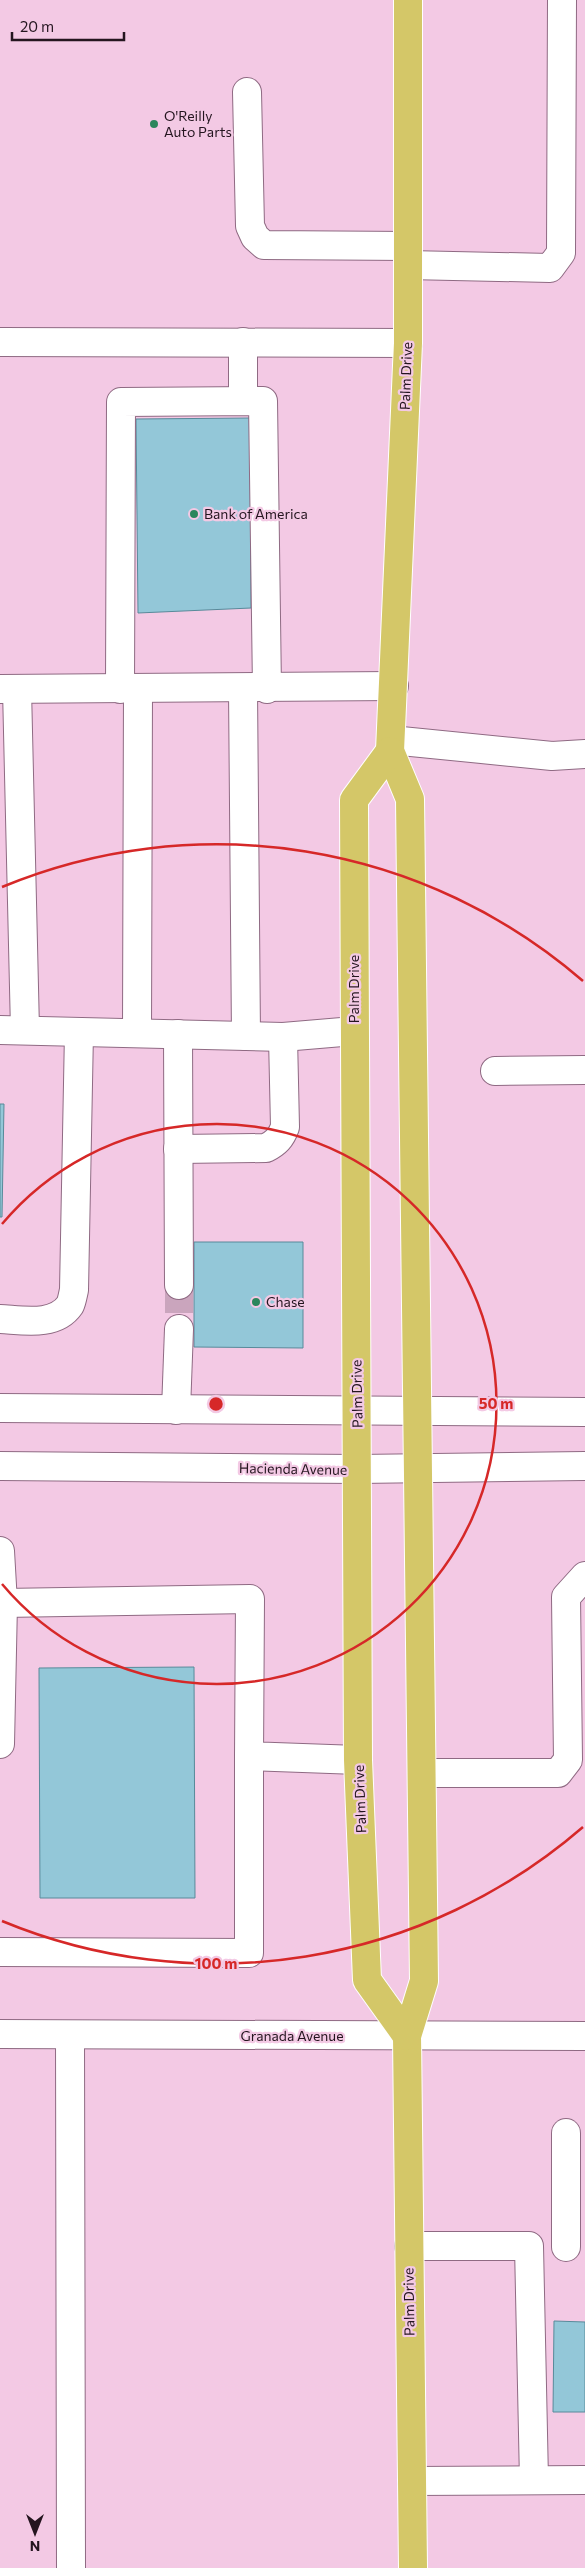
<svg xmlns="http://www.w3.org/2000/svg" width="585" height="2568" font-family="Commissioner,sans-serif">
<rect width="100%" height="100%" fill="#f3c9e4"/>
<!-- building -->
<g fill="#93c7d8" stroke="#588a9a">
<polygon points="250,418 251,608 138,613 136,419"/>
<polygon points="0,1104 4,1104 2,1217 0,1217"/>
<polygon points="194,1242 303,1242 303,1348 194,1347"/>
<polygon points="194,1667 195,1898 40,1898 39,1668"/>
<polygon points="554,2321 585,2322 585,2412 553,2412"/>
</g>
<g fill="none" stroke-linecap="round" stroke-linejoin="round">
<!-- minor-tunnel -->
<polyline stroke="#caa5bd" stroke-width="28" stroke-dasharray="28 14" stroke-linecap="butt" points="179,1285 179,1329"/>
<defs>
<g id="minor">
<polyline points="247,92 250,226 255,237 264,245 408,246"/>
<polyline points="408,265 550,268 561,253 562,0"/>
<polyline points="0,342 408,343"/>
<polyline points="243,342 243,401"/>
<polyline points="0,689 394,686"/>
<polyline points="17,689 25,1030"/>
<polyline points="120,689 121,402 263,401 267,689"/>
<polyline points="243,689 246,1036"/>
<polyline points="391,740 552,756 585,754"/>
<polyline points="0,1030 283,1037 354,1031"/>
<polyline points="137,1033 138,689"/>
<polyline points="178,1034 179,1285"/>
<polyline points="495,1071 585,1070"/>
<path d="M178 1149 266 1148C276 1143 281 1138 285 1127L283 1037"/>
<path d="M0 1319C22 1320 55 1327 70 1305 72 1301 73 1294 74 1290L79 1032"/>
<polyline points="0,1408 585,1412"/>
<polyline points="176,1410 179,1329"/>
<polyline points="0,1466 358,1469 585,1466"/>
<polyline points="0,1551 3,1603 0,1744"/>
<polyline points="3,1603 250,1599 249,1756 358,1760"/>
<polyline points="422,1773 558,1773 568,1760 566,1597 585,1576"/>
<polyline points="0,1952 249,1953 249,1756"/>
<polyline points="0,2034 585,2036"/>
<polyline points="70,2035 71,2568"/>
<polyline points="566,2133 566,2247"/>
<polyline points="409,2246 529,2246 534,2480"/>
<polyline points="412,2481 585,2480"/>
</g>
<g id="major">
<polyline points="408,0 408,343 390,751 410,799 424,1981 407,2036 413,2568"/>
<polyline points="390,751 354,800 358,1760 367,1980 407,2036"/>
</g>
</defs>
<!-- minor casing -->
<use href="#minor" stroke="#8f6a83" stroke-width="30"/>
<!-- major casing -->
<use href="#major" stroke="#fff" stroke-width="30"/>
<!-- minor -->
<use href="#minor" stroke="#fff" stroke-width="28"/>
<!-- major -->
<use href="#major" stroke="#d4c768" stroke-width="28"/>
</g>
<!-- distance rings -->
<g fill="none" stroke="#d62828" stroke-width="2.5">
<path d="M2 1224A280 280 0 1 1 2 1584"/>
<path d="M583 1827A560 560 0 0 1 2 1921M2 887A560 560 0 0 1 583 981"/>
</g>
<!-- markers -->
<g fill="#2b865c" stroke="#f3c9e4" stroke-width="2">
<circle cx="154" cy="124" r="5"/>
<circle cx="194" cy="514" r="5"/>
<circle cx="256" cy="1302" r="5"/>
</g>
<g text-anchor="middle" stroke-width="4.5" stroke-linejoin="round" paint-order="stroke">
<!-- poi labels -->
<g font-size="14" fill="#24151f" stroke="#f3c9e4" text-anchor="start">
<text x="164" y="121">O'Reilly<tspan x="164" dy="16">Auto Parts</tspan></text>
<text x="204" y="519">Bank of America</text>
<text x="266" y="1307">Chase</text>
</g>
<!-- street labels -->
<g font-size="14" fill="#24151f" stroke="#f3c9e4">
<text transform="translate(406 376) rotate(-88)" y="5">Palm Drive</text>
<text transform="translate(354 989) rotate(-90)" y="5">Palm Drive</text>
<text transform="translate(357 1394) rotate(-91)" y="5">Palm Drive</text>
<text transform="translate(293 1469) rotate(1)" y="5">Hacienda Avenue</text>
<text transform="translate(360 1799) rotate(-92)" y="5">Palm Drive</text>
<text x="292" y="2041">Granada Avenue</text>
<text transform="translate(409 2302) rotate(-91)" y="5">Palm Drive</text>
</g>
</g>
<circle cx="216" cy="1404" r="8" fill="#d62828" stroke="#f3c9e4" stroke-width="2.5"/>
<g font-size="15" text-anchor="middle" font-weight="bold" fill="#d62828" stroke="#f3c9e4" stroke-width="4.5" stroke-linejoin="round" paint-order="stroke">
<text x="496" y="1409">50 m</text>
<text x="216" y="1969">100 m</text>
</g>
<!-- north arrow -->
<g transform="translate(35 2533) rotate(180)" stroke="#f3c9e4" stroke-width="4" paint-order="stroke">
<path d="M0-4L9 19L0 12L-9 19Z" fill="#24151f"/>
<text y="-8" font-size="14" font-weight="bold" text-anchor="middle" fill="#24151f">N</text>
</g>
<!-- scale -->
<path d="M12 32v8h112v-8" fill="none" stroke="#24151f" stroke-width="2.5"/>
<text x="20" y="32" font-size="15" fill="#24151f" stroke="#f3c9e4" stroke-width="4" paint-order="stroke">20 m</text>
</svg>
